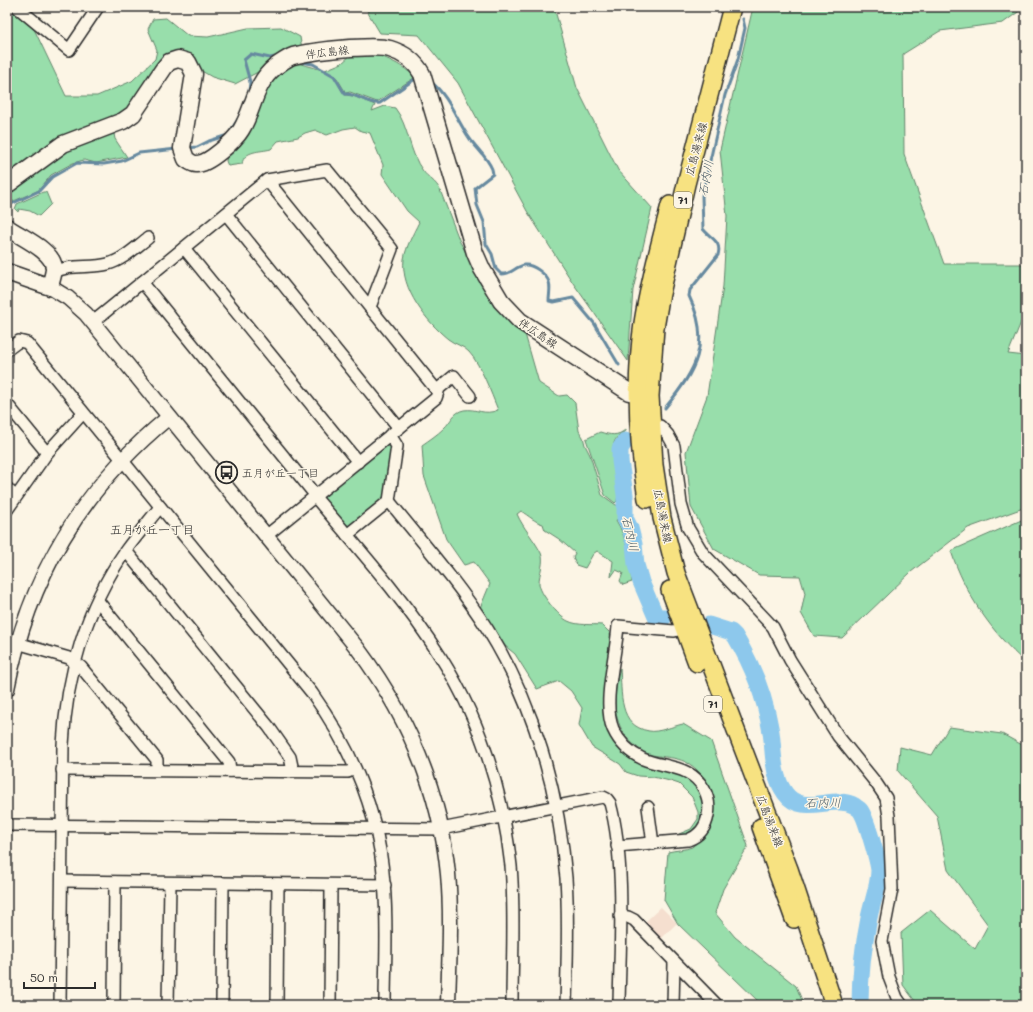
<svg xmlns="http://www.w3.org/2000/svg" width="1033" height="1012" font-family="Mali,'Klee One',sans-serif">
<rect width="100%" height="100%" fill="#fcf5e5"/>
<filter id="ink" filterUnits="userSpaceOnUse"><feTurbulence type="fractalNoise" baseFrequency=".025" numOctaves="2"/><feDisplacementMap in="SourceGraphic" scale="8" xChannelSelector="R" yChannelSelector="G"/><feConvolveMatrix kernelMatrix="1 2 1 2 8 2 1 2 1" color-interpolation-filters="sRGB"/></filter>
<g filter="url(#ink)">
<!-- built -->
<polygon fill="#f5dfcf" points="661,907 677,923 660,940 643,924"/>
<!-- green -->
<g fill="#98deab" stroke="#62846b">
<polygon points="7,7 34,29 66,96 97,96 132,81 155,59 157,50 148,29 153,19 166,18 188,36 208,37 248,28 281,27 300,37 302,49 235,84 212,77 174,55 156,64 131,106 110,122 7,179"/>
<polygon points="367,7 554,7 577,88 618,170 652,208 633,290 628,361 573,283 527,211 458,83 419,35 380,33 368,13"/>
<polygon points="753,7 1025,7 1003,23 940,31 903,54 904,154 944,264 1022,264 1026,269 1026,310 1008,354 1026,356 1026,507 968,528 911,572 842,638 814,636 801,613 805,593 800,576 759,575 714,549 691,507 686,452 707,396 723,286 727,216 720,150"/>
<path d="M361 53C367 56 371 54 377 55 387 58 410 69 414 78L377 102 350 92 346 93 337 78 325 70 342 63 351 55Z"/>
<path d="M290 61C301 65 329 69 335 78 339 84 340 90 345 95L353 96 375 105 372 111 385 106 395 108C409 126 409 153 423 171 428 178 436 181 440 190L460 242 481 280 506 316 525 334 539 383 559 396 567 395 575 403 579 431 583 437 585 445 590 455 602 495 616 505H619V519L616 520C628 540 629 559 632 582L623 585 620 581 623 573 616 570 611 577 613 561 597 551 593 554 585 568 576 565 573 557 575 553 559 539 545 530 543 524C535 522 529 516 521 511L517 514C523 528 534 539 541 553 545 562 539 573 539 583 539 593 559 617 568 621 578 626 591 624 602 625L610 633 611 642 603 707 605 719 619 747 686 774 705 797 702 822 692 835 677 837 679 834 691 829 698 819V812L692 797 679 784 670 781 653 777 638 776 626 772 620 764 592 747 579 725 582 708 571 691 559 681 537 689 515 654 504 645 480 608 490 584 474 562 464 565 446 539 424 476 422 445C429 440 437 435 444 428 451 422 453 412 464 410 477 408 484 416 498 410 491 393 481 365 469 352 464 346 454 344 448 339 427 322 400 289 404 259 406 247 413 234 419 222L407 211 382 174 383 165 370 133 361 131 355 127 343 129 327 135 315 130 305 133 298 137 278 141 271 149C260 152 244 150 242 164L228 166 226 161 227 155 259 96Z"/>
<polygon points="109,132 114,134 115,139 127,157 96,163 84,160 73,163 51,175 39,190 7,204 7,189 61,149"/>
<polygon points="43,192 46,192 51,204 39,216 30,211 19,209 18,212 15,209 17,204"/>
<path d="M626 429V431C599 441 622 480 617 501L615 503 605 495 586 439 600 432C610 435 618 437 626 429Z"/>
<polygon points="387,445 392,448 385,497 348,528 322,500 322,496"/>
<path d="M1026 518V663C992 633 965 594 951 551Z"/>
<path d="M620 668C622 693 618 726 649 731 658 733 673 726 683 724L711 741 748 846 723 889 715 913 735 937 796 986 804 1005H759V1002L678 924 664 900 668 852C675 850 685 850 692 847 695 845 699 839 702 836 718 815 717 789 697 770 684 757 669 758 652 755 641 753 627 740 622 730 611 710 615 689 620 668Z"/>
<polygon points="949,727 1002,734 1026,747 1026,1005 918,1005 903,985 901,933 930,910 975,949 988,925 948,870 937,816 898,771 900,747 932,755"/>
</g>
<g fill="none" stroke-linecap="round" stroke-linejoin="round">
<!-- stream -->
<g stroke="#66899f" stroke-width="3">
<path d="M301 62 313 64 334 76 345 94C357 93 368 105 380 103L415 79H418"/>
<path d="M431 82C449 96 457 121 470 139 477 149 487 157 492 169L493 174 475 188 477 205 484 222 486 244 492 254 496 269 501 274C510 275 515 267 524 265 533 264 546 274 549 282 551 288 549 295 549 301L554 302 573 298 594 323 619 365"/>
<polyline points="249,92 250,82 244,60 251,54 270,58 280,56"/>
<polyline points="231,130 240,116"/>
<polyline points="187,148 197,147 209,141 228,135"/>
<polyline points="7,206 39,191 52,177 77,163 104,164 122,161 139,153 177,149"/>
<path d="M665 408C696 371 712 343 689 296L690 290 718 255C722 241 711 239 703 229L702 196 725 95 738 59 745 28 743 19"/>
</g>
<!-- river -->
<g stroke="#8dc8ec" stroke-width="17">
<polyline points="625,441 620,449 620,461 625,495 625,518 630,528 634,544 636,565 641,582 656,617 664,617"/>
<path d="M709 625 731 632 735 636C753 666 765 697 771 732 774 752 772 775 785 793 803 818 833 793 855 806 855 807 860 809 860 810 866 817 878 861 879 870 879 886 872 902 869 918 863 947 860 976 860 1005"/>
</g>
<defs>
<g id="minor">
<polyline points="17,7 69,50 98,7"/>
<polyline points="226,214 399,428"/>
<polyline points="184,248 358,462"/>
<path d="M53 273C70 263 90 269 108 264 123 260 136 247 148 238"/>
<polyline points="142,282 316,496"/>
<polyline points="93,322 267,180 327,170 392,249 370,307"/>
<path d="M7 350 19 341 27 343 312 693C352 749 379 814 384 883 388 924 385 965 385 1005"/>
<polyline points="437,390 454,376 470,396"/>
<polyline points="7,404 47,453"/>
<polyline points="646,426 660,426 668,435 674,446 681,504 688,528 703,553 773,627 790,660 838,736 876,783 886,798 889,816 892,889 882,941 889,977 897,998 902,1005"/>
<polyline points="7,488 15,497"/>
<path d="M315 497C358 548 404 599 440 656 480 719 503 792 511 866 515 912 512 959 512 1005"/>
<path d="M389 501C423 543 459 584 488 630 534 704 559 792 566 878 569 920 567 963 566 1005"/>
<polyline points="7,510 47,453 83,413"/>
<polyline points="347,535 389,501 397,446 390,435"/>
<polyline points="266,536 436,398 438,392 267,180"/>
<polyline points="126,551 269,727 290,757 293,771"/>
<polyline points="98,601 229,762 230,771"/>
<polyline points="7,641 10,641"/>
<polyline points="24,645 69,658 81,667 157,760 157,770"/>
<polyline points="62,770 348,772 355,769"/>
<polyline points="648,807 653,844"/>
<path d="M7 825 441 829 603 797 607 799 610 803C626 862 620 943 619 1005"/>
<path d="M617 846 688 840C699 836 706 827 708 815 710 806 708 797 704 789 691 765 665 768 643 759 630 753 619 742 613 729 602 703 616 656 618 626L674 631 683 628"/>
<polyline points="62,881 385,885"/>
<polyline points="620,916 628,917 634,920 717,1005"/>
<path d="M60 1005 63 745C66 676 86 607 126 550 137 535 149 521 160 507"/>
<polyline points="114,1005 115,882"/>
<polyline points="168,1005 170,883"/>
<polyline points="222,1005 223,883"/>
<polyline points="277,1005 278,884"/>
<polyline points="330,1005 331,885"/>
<polyline points="673,1005 674,962"/>
</g>
<g id="tertiary">
<path d="M50 287 68 298 86 314 358 649C408 716 440 791 448 874 452 918 449 962 448 1005"/>
<path d="M7 689C28 578 81 489 169 417"/>
</g>
<g id="secondary">
<path d="M7 185 63 144 123 121 133 114 164 68 169 62 178 59 188 62 194 74 182 148 186 159C189 161 192 164 196 164 208 165 235 140 241 130 254 109 254 84 275 67 281 63 287 58 293 56 311 51 373 44 390 49 403 53 415 61 422 74L475 253 482 269 501 301 520 321 629 392 650 396"/>
<path d="M7 227C20 237 53 250 54 268 54 274 51 281 50 287L7 272"/>
</g>
<g id="primary">
<polyline points="732,7 686,184 660,298 655,328 650,396 654,465 662,518 676,573 789,869 834,1005"/>
<path d="M647 499C638 443 635 379 643 323 649 283 660 244 670 205"/>
<polyline points="670,590 697,663"/>
<polyline points="761,827 794,919"/>
</g>
</defs>
<!-- minor casing -->
<use href="#minor" stroke="#2b2b2b" stroke-width="14"/>
<!-- tertiary casing -->
<use href="#tertiary" stroke="#2b2b2b" stroke-width="17"/>
<!-- secondary casing -->
<use href="#secondary" stroke="#2b2b2b" stroke-width="19"/>
<!-- primary casing -->
<use href="#primary" stroke="#2b2b2b" stroke-width="20"/>
<!-- minor -->
<use href="#minor" stroke="#fcf5e5" stroke-width="11"/>
<!-- tertiary -->
<use href="#tertiary" stroke="#fcf5e5" stroke-width="14"/>
<!-- secondary -->
<use href="#secondary" stroke="#fcf5e5" stroke-width="16"/>
<!-- primary -->
<use href="#primary" stroke="#f7e281" stroke-width="17"/>
</g>
</g>
<!-- icons -->
<defs>
<symbol id="bus-ring" viewBox="-11 -11 22 22"><circle r="9.5" fill="#fcf5e5" stroke="#2b2b2b" stroke-width="1.5"/><path d="M-5-6H5V4H4V6H2V4H-2V6H-4V4H-5ZM-3.5-4V0h7V-4ZM-3.5 1.2v1.5H-2V1.2ZM2 1.2v1.5H3.5V1.2Z" fill="#2b2b2b"/></symbol>
</defs>
<g fill-rule="evenodd">
<use href="#bus-ring" x="214" y="460" width="25" height="25"/>
</g>
<g text-anchor="middle" stroke-width="3" stroke-linejoin="round" paint-order="stroke">
<!-- shield labels -->
<g fill="#fcf5e5" stroke="#6a6863" stroke-width="1">
<rect x="674" y="192" width="18" height="16" rx="3"/>
<rect x="704" y="696" width="18" height="16" rx="3"/>
</g>
<g font-size="10" font-weight="bold" fill="#2b2b2b">
<text x="683" y="204">71</text>
<text x="713" y="708">71</text>
</g>
<!-- street labels -->
<g font-size="11" fill="#2b2b2b" stroke="#fcf5e5">
<text transform="translate(327 52) rotate(-7)" y="4">伴広島線</text>
<text transform="translate(696 149) rotate(-75)" y="4">広島湯来線</text>
<text transform="translate(538 333) rotate(34)" y="4">伴広島線</text>
<text transform="translate(663 516) rotate(79)" y="4">広島湯来線</text>
<text transform="translate(770 821) rotate(69)" y="4">広島湯来線</text>
</g>
<!-- poi labels -->
<g font-size="11" fill="#2b2b2b" stroke="#fcf5e5" text-anchor="start">
<text x="242" y="477">五月が丘一丁目</text>
</g>
<!-- water labels -->
<g font-size="12" font-style="italic" fill="#485a65" stroke="#fcf5e5">
<text transform="translate(706 178) rotate(-79)" y="4">石内川</text>
<text transform="translate(630 534) rotate(77)" y="4">石内川</text>
<text transform="translate(823 803) rotate(-1)" y="4">石内川</text>
</g>
<!-- neighbourhood labels -->
<g font-size="12" fill="#2b2b2b" stroke="#fcf5e5">
<text x="152" y="534">五月が丘一丁目</text>
</g>
</g>
<!-- margin -->
<rect width="1033" height="1012" fill="none" stroke="#fcf5e5" stroke-width="24"/>
<rect x="12" y="12" width="1009" height="988" fill="none" stroke="#2b2b2b" stroke-width="1.5" filter="url(#ink)"/>
<!-- scale -->
<path d="M24 982v6h71v-6" fill="none" stroke="#2b2b2b" stroke-width="2"/>
<text x="30" y="982" font-size="12" fill="#2b2b2b" stroke="#fcf5e5" stroke-width="3" paint-order="stroke">50 m</text>
</svg>
